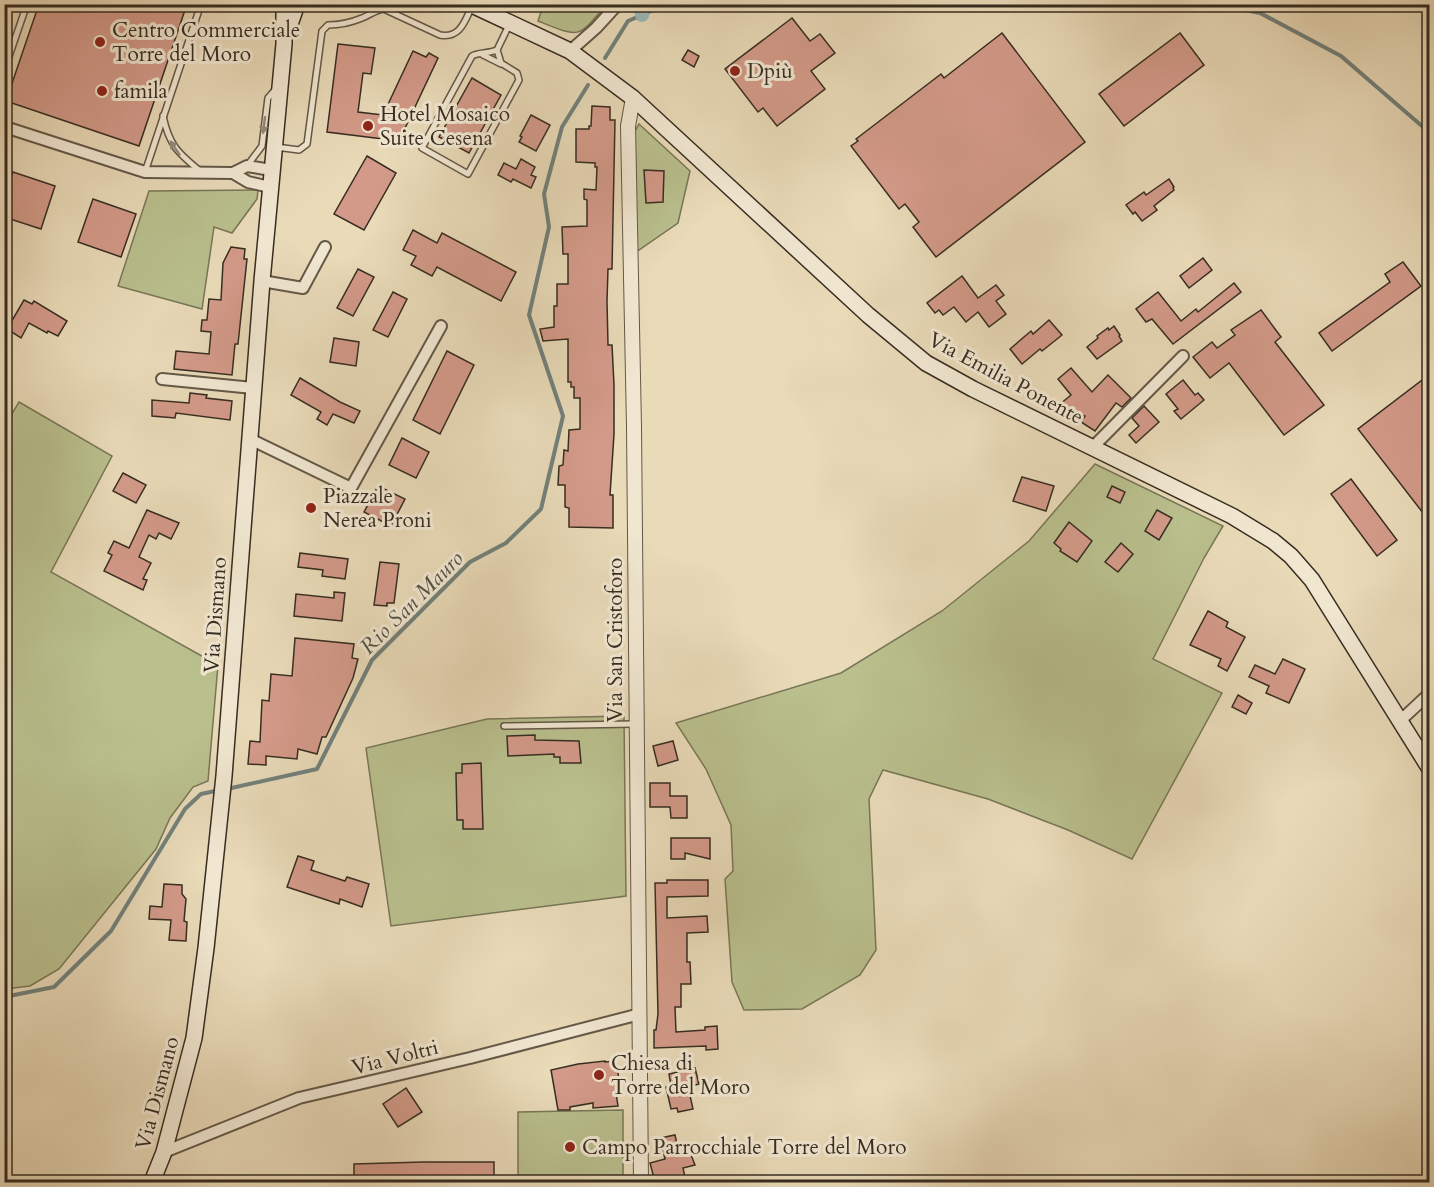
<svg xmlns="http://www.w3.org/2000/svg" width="1434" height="1187" font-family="Cardo,serif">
<rect width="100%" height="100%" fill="#e9dab8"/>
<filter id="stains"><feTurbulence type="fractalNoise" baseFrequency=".00333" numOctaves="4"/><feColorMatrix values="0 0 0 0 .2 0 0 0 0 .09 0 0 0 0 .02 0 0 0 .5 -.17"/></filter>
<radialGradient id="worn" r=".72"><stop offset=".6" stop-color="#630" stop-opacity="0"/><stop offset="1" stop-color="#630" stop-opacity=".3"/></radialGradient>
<!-- green -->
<g fill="#b9bf8d" stroke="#787657" stroke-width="1.5">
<path d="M535 5 606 4V5C577 39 581 38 538 21L542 9Z"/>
<polygon points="639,124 690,171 678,223 636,252 634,133"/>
<polygon points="258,190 257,199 232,233 214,227 202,309 118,286 149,191"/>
<polygon points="19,402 112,456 51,572 218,665 208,781 193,787 170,818 156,849 59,969 30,986 5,989 4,427"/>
<polygon points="1095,464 1223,526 1204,558 1153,659 1222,693 1132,859 1068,830 988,799 883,770 869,799 876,950 860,975 802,1009 744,1010 732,982 725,879 733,871 731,825 706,769 676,723 841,673 942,611 1029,541"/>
<polygon points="624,716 626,896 391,926 366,748 487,719"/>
<polygon points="623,1110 623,1182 518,1182 518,1112"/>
</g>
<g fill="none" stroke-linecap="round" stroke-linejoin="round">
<!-- stream -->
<g stroke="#72817b" stroke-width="4">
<polyline points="1034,4 1061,9 1111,4"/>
<polyline points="1215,4 1260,13 1341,56 1430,133"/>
<polyline points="605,58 628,21 667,4"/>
<polyline points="227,789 317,769 372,660 470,562 506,543 541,509 563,416 529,315 549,227 544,194 562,127 588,85"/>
<polyline points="4,997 54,987 111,931 185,809 201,794 220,790"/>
</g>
<!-- canal -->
<polyline stroke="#9ab9b7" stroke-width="14" points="640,6 642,15"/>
</g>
<!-- building -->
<g fill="#d39a89" stroke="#372d21" stroke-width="1.5">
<polygon points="39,4 187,4 139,146 6,101"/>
<polygon points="792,18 810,41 820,34 835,53 811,71 825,89 777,126 763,108 758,112 725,69"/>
<polygon points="1002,33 1085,142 936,257 913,227 919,222 905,204 899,209 851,146 858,141 856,139 941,74 944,78"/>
<polygon points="1180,33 1204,65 1124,126 1099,94"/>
<polygon points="338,44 375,48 371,74 363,73 358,112 383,115 413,51 426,57 429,53 438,58 399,141 327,132"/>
<polygon points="688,50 699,56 694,67 682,60"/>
<polygon points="472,78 501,95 469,153 439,137"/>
<polygon points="592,106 610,107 610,120 615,120 612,269 608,269 607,301 608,345 612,345 614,385 614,434 610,495 613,495 613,528 569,527 569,508 565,507 565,485 558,485 559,466 563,465 564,450 568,451 569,430 580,429 580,398 574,398 574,387 571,387 571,382 568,382 568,339 543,341 540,329 554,327 554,306 557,306 557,284 568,284 568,254 563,254 562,227 587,226 587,200 584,199 584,189 596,190 597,167 595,167 595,163 576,162 576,129 589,129 589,126 591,126"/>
<polygon points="531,115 550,125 536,151 519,142 522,137 520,136"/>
<polygon points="367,156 396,173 364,230 334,214"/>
<polygon points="521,159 535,167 531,175 536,177 531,188 513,179 511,182 498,175 504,163 516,169"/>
<polygon points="644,170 664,171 663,202 646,203"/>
<polygon points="13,172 55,186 41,229 4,217 4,195"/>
<polygon points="1169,179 1174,187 1173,188 1174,190 1154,206 1157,210 1142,221 1135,212 1133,214 1126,205 1144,192 1146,195"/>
<polygon points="93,199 136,214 121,257 78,242"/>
<polygon points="413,230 437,243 442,233 516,272 501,301 437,267 432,276 411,265 416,256 403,250"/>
<polygon points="231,247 245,249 244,259 247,259 238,344 235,344 232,375 174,369 176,351 209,354 211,332 201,331 202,320 207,320 209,299 221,300 223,263"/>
<polygon points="1203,258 1212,270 1189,288 1180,276"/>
<polygon points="1403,262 1421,286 1332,351 1319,333 1390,282 1385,274"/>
<polygon points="358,269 374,277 353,316 337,308"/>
<polygon points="962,276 978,298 996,285 1004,295 996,301 1006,314 989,327 978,312 966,322 954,307 943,315 939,310 935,313 927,303"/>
<polygon points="1234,283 1241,292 1173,344 1152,319 1146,322 1136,309 1158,292 1181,321 1196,309 1198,312"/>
<polygon points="393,292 407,299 388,337 373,330"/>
<polygon points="24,300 32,304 34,301 67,321 58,336 48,331 47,333 29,323 21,338 7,329"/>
<polygon points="1261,310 1281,337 1275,342 1324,405 1284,435 1229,363 1210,378 1193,357 1212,342 1217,348 1235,335 1231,330"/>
<polygon points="1049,320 1062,335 1042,351 1040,349 1022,364 1010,349 1031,331 1033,334"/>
<polygon points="1114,326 1120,335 1119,336 1122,341 1097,359 1087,347 1098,338 1097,336 1108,328 1109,330"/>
<polygon points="334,338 359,342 356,366 330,362"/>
<polygon points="447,351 474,365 440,434 413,420"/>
<polygon points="1071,368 1092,392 1108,375 1131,398 1122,407 1116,403 1095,431 1081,422 1085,416 1059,405 1071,395 1058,379"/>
<polygon points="1430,374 1430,522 1358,429"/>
<polygon points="300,378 340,402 360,411 354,423 333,414 327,425 317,419 321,412 291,395"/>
<polygon points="1183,380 1195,395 1198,393 1204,400 1181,419 1174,411 1178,409 1166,394"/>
<polygon points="190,393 207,395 206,398 232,401 230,420 176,413 175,418 152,416 152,400 189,403"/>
<polygon points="1144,406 1159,422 1136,443 1129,435 1139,426 1132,418"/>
<polygon points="402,438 429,452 416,478 389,465"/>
<polygon points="123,473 146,485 136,503 113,491"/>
<polygon points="1022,477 1054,486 1046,511 1013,501"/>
<polygon points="1351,479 1397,540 1377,556 1331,494"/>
<polygon points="378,486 405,499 391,526 364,512"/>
<polygon points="1112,486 1125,492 1120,503 1107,497"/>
<polygon points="147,510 179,523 171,539 159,533 156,539 149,535 139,557 151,563 143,579 147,580 143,590 104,571 112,555 108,553 114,541 129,548"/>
<polygon points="1157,510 1172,518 1159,540 1145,531"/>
<polygon points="1069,522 1092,541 1077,562 1060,551 1061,549 1054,543"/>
<polygon points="1121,543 1133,554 1118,572 1105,562"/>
<polygon points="300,553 348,559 345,579 322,576 323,570 298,567"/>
<polygon points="380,562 399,564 394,603 387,603 387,606 374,605"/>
<polygon points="334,592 345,593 342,621 294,616 296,594 334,598"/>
<polygon points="1208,611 1228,622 1226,627 1245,637 1227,671 1218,666 1221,659 1190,645"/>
<polygon points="295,638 354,644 352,658 358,659 353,678 326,737 322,737 317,754 298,749 297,759 266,756 266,765 248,764 250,741 260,742 262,700 269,701 271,674 292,676"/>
<polygon points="1283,659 1305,669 1289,703 1266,693 1269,686 1249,677 1255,665 1275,674"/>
<polygon points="1238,695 1252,703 1246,714 1232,707"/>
<polygon points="535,735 535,740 579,741 581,763 560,763 560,757 554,757 554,754 508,756 507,736"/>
<polygon points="673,741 678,760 658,766 653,746"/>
<polygon points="481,763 483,829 463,829 463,820 457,820 456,773 462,773 462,764"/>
<polygon points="650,783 670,783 670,796 687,796 687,818 671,818 670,807 650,807"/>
<polygon points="671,838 710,838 710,859 685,853 685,859 671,859"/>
<polygon points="298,856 314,861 311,870 345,881 347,877 369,884 362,907 340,899 339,904 287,887"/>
<polygon points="667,880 708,880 708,896 667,897 667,918 707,916 708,932 687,933 687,962 690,962 691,984 681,984 681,1007 675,1007 676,1032 705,1030 705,1027 717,1026 718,1049 706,1050 706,1046 654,1048 654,1030 656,1030 658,1014 655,883 667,883"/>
<polygon points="164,884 182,885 182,894 186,899 184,921 187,922 186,941 169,940 171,920 149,919 150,906 162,907"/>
<polygon points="605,1061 605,1062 616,1061 621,1092 616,1093 618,1106 593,1108 593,1103 570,1107 570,1110 558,1110 551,1070 578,1064"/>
<polygon points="695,1068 699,1084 688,1087 693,1109 678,1112 677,1108 671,1109 666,1087 671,1086 669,1074"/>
<polygon points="406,1088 422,1112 398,1127 383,1104"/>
<polygon points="675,1135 678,1149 688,1147 695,1165 683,1168 686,1182 655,1182 650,1163 665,1159 660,1138"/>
<polygon points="423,1162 494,1162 494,1182 354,1182 354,1164"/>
</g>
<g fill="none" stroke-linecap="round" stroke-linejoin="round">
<defs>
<g id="service">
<path d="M497 50 501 63 517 73 519 80 468 174 422 148 472 56C478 52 488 54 497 50Z"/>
<polyline points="497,50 509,25"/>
<polyline points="483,55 501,64"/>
<polyline points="4,71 27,4"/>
<path d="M163 116C169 145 178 153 200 171"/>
<path d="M276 147 299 150 307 144 322 31 328 25C340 25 350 23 362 18 370 15 375 10 384 9L440 35C460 39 465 21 472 6"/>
<polyline points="247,166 262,146 268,98 275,90"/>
<polyline points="145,172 201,4"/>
<polyline points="504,726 635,724"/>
</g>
<g id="minor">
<polyline points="570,51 596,28 618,4"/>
<polyline points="4,129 8,128 145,172 233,173 247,166 271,170"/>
<polyline points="233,173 248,182 270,187"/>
<polyline points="262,281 303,288 325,247"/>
<polyline points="162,379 253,388"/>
<polyline points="250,439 351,488 441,326"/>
<polyline points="1093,447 1183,356"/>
<polyline points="1401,720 1430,693"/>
<polyline points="164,1152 299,1098 470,1058 640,1014"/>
</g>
<polyline id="tertiary" points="633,98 628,126 634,427 641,1182"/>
<g id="secondary">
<polyline points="470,4 570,51 633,98 868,315 926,363 973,389 1232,516 1273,541 1291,556 1312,580 1430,769"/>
<polyline points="288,30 297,4"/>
<polyline points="152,1182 164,1152 194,1038 206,948 224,776 262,281 284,44 284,4"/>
</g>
</defs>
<!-- service casing -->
<use href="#service" stroke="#645847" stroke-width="8"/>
<!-- minor casing -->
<use href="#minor" stroke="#645847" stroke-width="14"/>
<!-- tertiary casing -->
<use href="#tertiary" stroke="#645847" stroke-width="16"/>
<!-- secondary casing -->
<use href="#secondary" stroke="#372d21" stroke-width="18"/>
<!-- path -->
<g stroke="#372d21" stroke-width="2" stroke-dasharray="1.5 3" stroke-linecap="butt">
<polyline points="439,4 458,9"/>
<polyline points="310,10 318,4"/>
</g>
<!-- service -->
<use href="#service" stroke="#f1e7d1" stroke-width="5"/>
<!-- minor -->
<use href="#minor" stroke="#f1e7d1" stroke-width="10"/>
<!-- tertiary -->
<use href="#tertiary" stroke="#f1e7d1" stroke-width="14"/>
<!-- secondary -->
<use href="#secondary" stroke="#f1e7d1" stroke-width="15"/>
</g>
<!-- one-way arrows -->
<defs><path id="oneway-solid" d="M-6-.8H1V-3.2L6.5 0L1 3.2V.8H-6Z" transform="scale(1.5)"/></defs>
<g fill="#948a79">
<use href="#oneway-solid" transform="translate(264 125) rotate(97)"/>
<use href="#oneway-solid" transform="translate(175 148) rotate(-124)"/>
</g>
<!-- markers -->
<g fill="#8f2418" stroke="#f1e7d1" stroke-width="2">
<circle cx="100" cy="42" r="6"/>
<circle cx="735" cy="71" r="6"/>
<circle cx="102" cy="91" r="6"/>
<circle cx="368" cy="126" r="6"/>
<circle cx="311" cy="508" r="6"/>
<circle cx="599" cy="1075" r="6"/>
<circle cx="570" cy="1147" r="6"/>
</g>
<g text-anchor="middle" stroke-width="6" stroke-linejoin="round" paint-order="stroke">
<!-- poi labels -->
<g font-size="21" fill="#372d21" stroke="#f1e7d1" text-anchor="start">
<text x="112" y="37">Centro Commerciale<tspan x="112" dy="24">Torre del Moro</tspan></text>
<text x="747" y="78">Dpiù</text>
<text x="114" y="98">famila</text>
<text x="380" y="121">Hotel Mosaico<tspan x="380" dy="24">Suite Cesena</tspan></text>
<text x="323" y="503">Piazzale<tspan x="323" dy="24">Nerea Proni</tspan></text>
<text x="611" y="1070">Chiesa di<tspan x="611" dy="24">Torre del Moro</tspan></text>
<text x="582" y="1154">Campo Parrocchiale Torre del Moro</text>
</g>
<!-- street labels -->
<g font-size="21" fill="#372d21" stroke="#f1e7d1">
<text transform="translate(1006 378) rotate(28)" y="7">Via Emilia Ponente</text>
<text transform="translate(215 615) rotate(-86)" y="7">Via Dismano</text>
<text transform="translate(615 640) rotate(-90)" y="7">Via San Cristoforo</text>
<text transform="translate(395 1057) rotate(-14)" y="7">Via Voltri</text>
<text transform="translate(157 1093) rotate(-75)" y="7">Via Dismano</text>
</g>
<!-- water labels -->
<g font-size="22" font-style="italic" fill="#505046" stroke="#f1e7d1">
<text transform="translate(411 602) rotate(-45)" y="8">Rio San Mauro</text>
</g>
</g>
<!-- margin -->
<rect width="1434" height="1187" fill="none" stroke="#e9dab8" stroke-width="24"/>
<rect x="6" y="6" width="1422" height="1175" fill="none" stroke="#372d21" stroke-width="3"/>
<rect x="12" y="12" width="1410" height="1163" fill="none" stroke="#372d21" stroke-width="1.5"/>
<rect width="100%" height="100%" filter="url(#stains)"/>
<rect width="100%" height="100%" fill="url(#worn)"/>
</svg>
